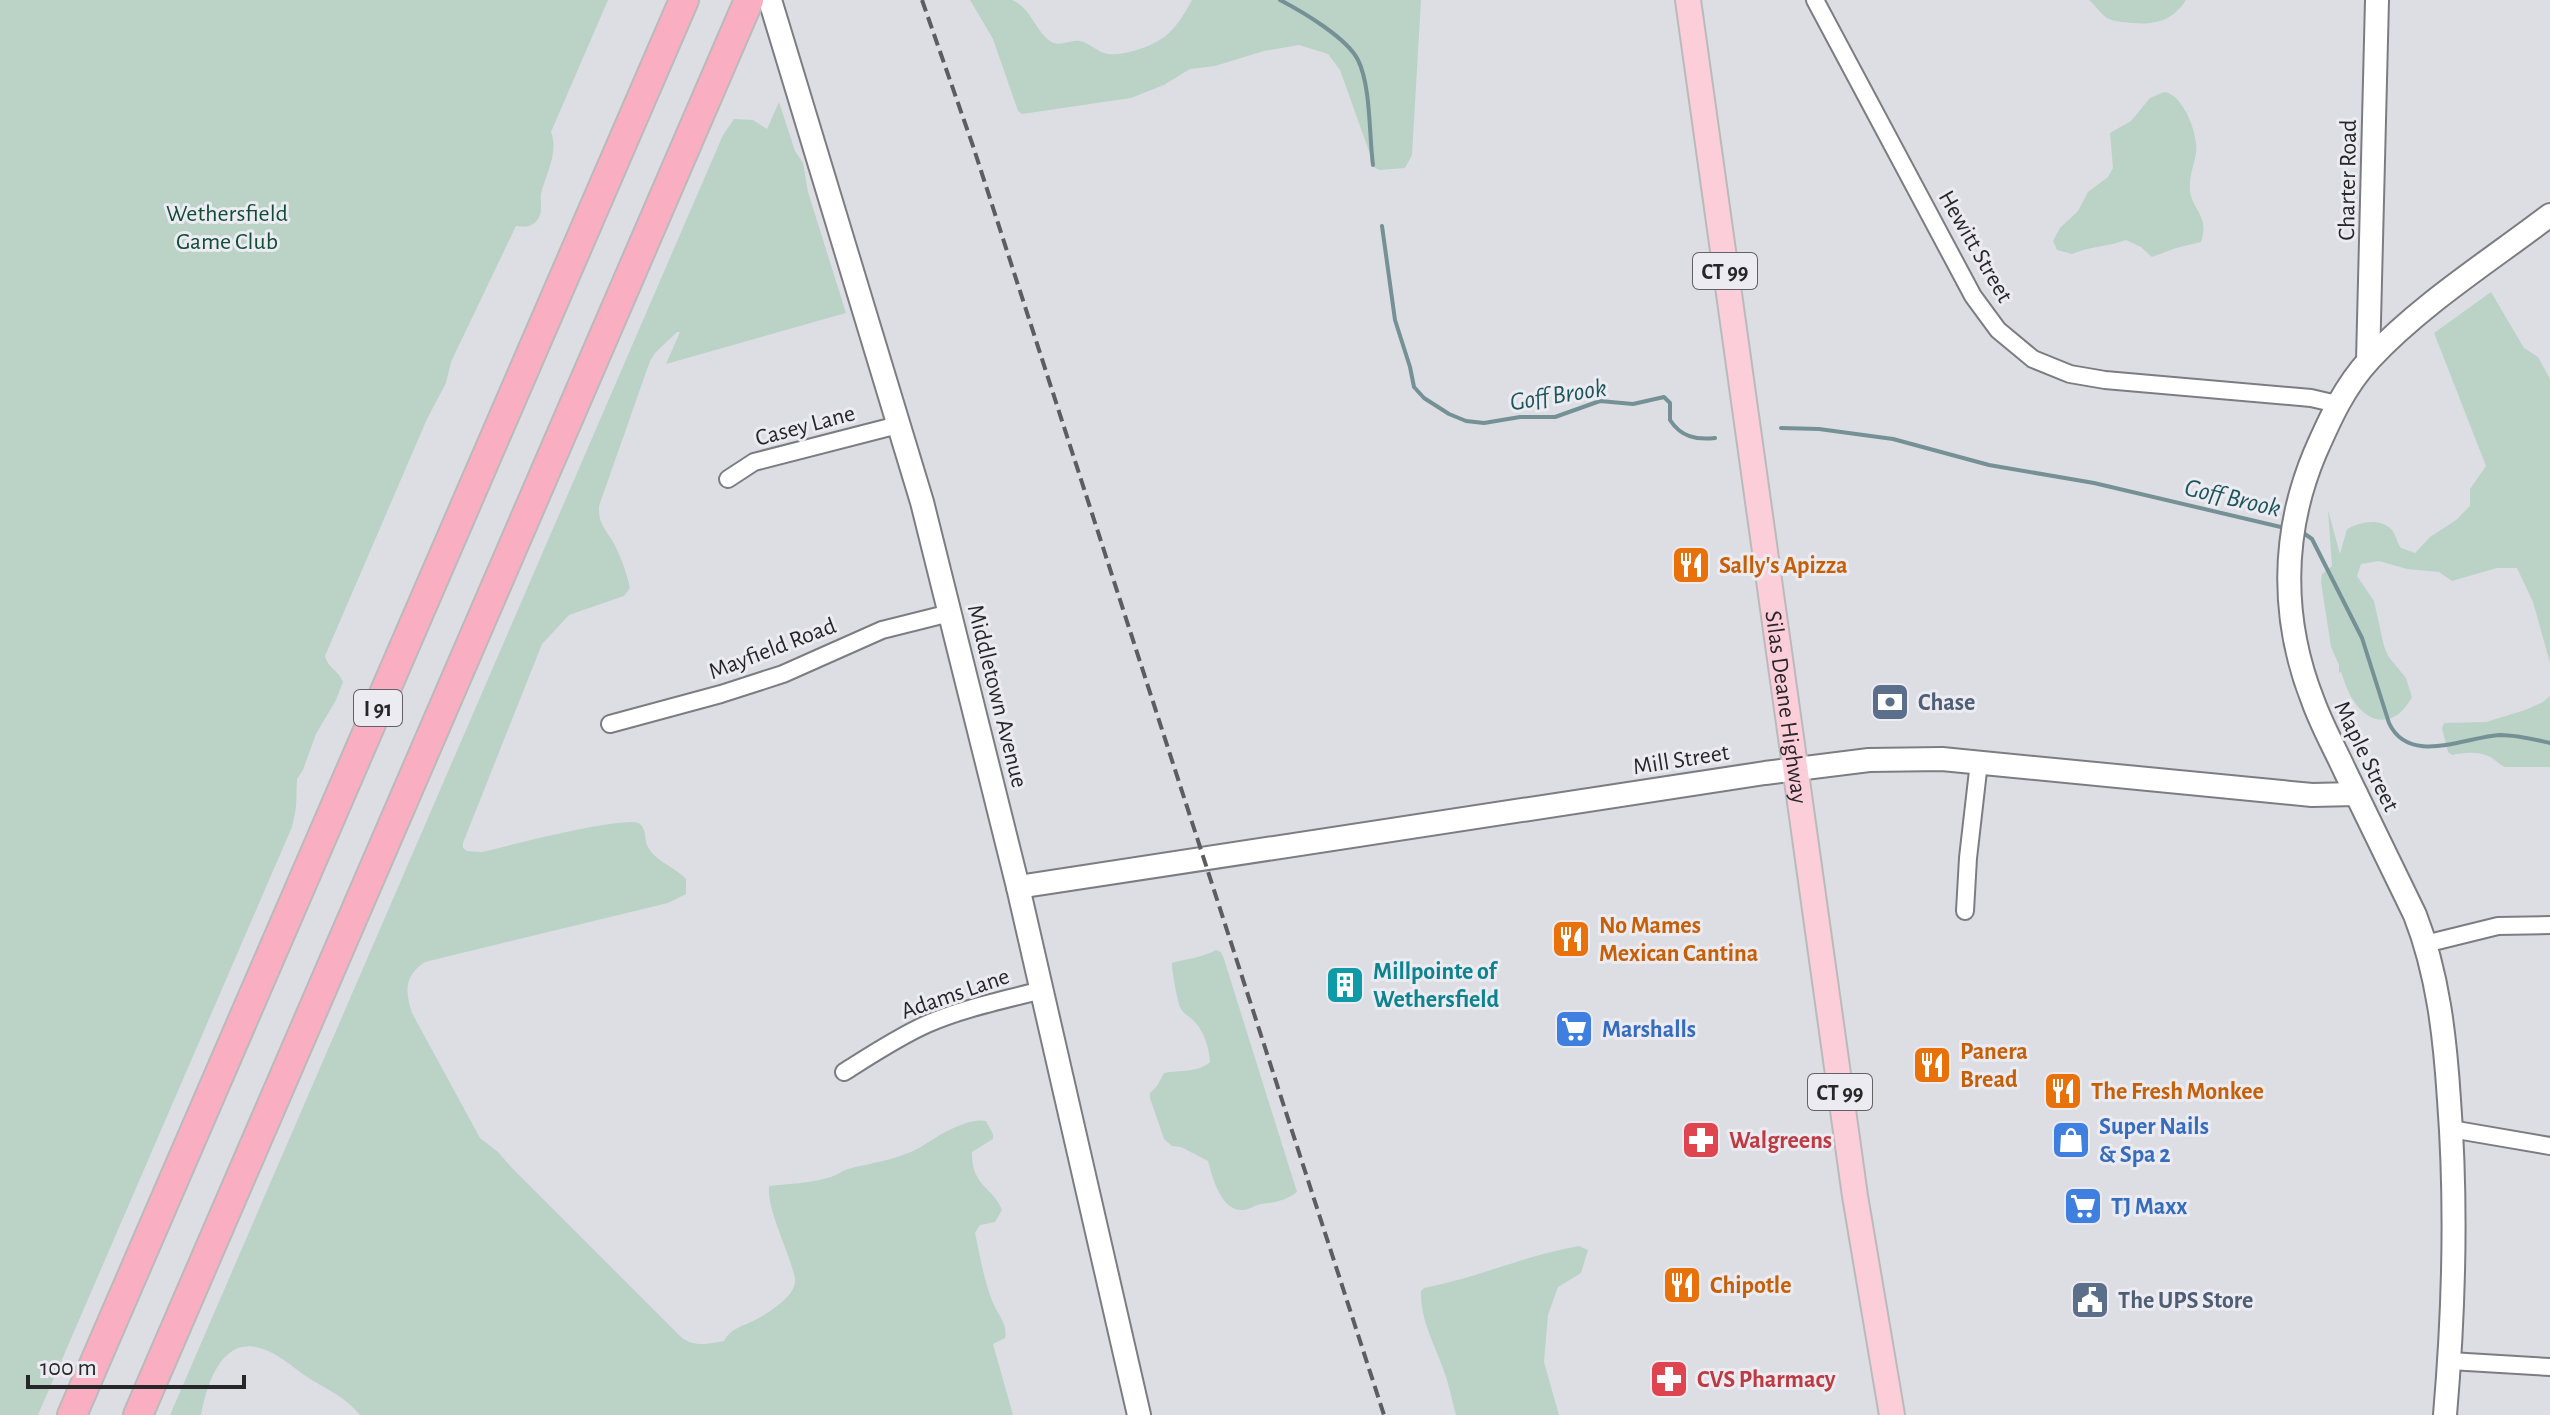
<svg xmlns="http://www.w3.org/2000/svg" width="2550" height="1415" font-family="'Alegreya Sans',sans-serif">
<rect width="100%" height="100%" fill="#dddee4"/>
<!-- green -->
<g fill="#bad3c6">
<path d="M0 0H608L551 132C559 152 546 174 541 194 540 202 543 212 538 219 532 228 525 227 516 226L451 362 446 383 427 419 325 656C327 667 339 671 343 682L336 700 316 734 303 770 297 779 296 808 292 827 38 1415H0Z"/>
<path d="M970 0H1012C1031 8 1035 30 1050 41 1059 48 1070 39 1080 41 1090 43 1097 52 1108 54 1117 55 1125 53 1133 51 1166 42 1176 29 1192 0H1421L1412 155 1405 168 1380 170 1375 168 1340 70 1328 54 1299 45 1264 51 1215 66 1190 69 1164 85 1131 98 1022 114 1018 111 993 39Z"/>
<path d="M2089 0H2186C2172 21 2156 25 2132 23 2124 22 2114 22 2107 18 2100 13 2095 5 2089 0Z"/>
<path d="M2164 92C2183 93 2199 136 2196 153 2194 166 2189 176 2190 190 2192 211 2210 215 2201 242L2176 248 2152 257 2141 247 2126 240C2108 247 2089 246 2072 254L2057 250 2053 241 2060 228 2078 211 2088 192 2108 177 2113 168 2110 133 2131 121 2150 98Z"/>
<path d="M779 102 795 151 803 163 808 192 846 313 666 364 680 332H677L655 353 650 361 599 506C598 521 604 528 612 540 620 554 627 573 630 588L624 596 569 615 542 644 463 843V848L467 851 482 852C504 847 629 814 640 824 647 830 644 840 648 847 655 861 675 867 686 879V894L668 903 425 962C404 976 405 991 412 1013L480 1138 498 1152 512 1168 682 1338C695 1347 709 1344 724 1341 732 1327 742 1327 755 1320 767 1314 794 1297 795 1282 796 1277 792 1269 791 1264 784 1242 767 1207 769 1186 790 1184 811 1183 831 1177 837 1175 842 1171 848 1169 874 1162 900 1160 924 1145 939 1135 968 1117 986 1121L993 1134V1139L972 1152C972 1188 992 1185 1002 1210L995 1222 980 1225 975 1233C980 1256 984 1281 993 1303 998 1315 1008 1324 1005 1338L993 1344 1013 1415H360C346 1398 329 1390 310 1379 295 1369 280 1355 263 1349 222 1334 207 1384 201 1415H170L723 135 734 119 753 120 767 129Z"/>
<path d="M2491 292 2524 348 2538 357 2550 379V663L2533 602 2517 568H2497L2452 581 2439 572 2407 569 2379 561 2361 564 2357 576 2374 601 2384 646 2388 656 2406 678 2412 697C2398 724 2373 728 2355 703 2348 693 2345 683 2341 672L2339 673V665L2331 647 2321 582 2322 574 2332 566 2328 510 2340 554 2347 529C2360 522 2380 517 2392 530 2396 535 2397 543 2401 548L2415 553 2430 537 2456 520 2470 506V489L2486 466 2434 333Z"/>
<path d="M2550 696V767H2505C2498 764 2494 758 2488 756 2476 751 2463 753 2452 755L2448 752 2442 728 2444 723 2486 722 2525 710 2543 702Z"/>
<path d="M1216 950 1221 952 1224 959 1297 1192C1285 1201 1276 1202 1261 1204 1255 1205 1249 1210 1243 1210 1221 1212 1212 1176 1208 1161L1181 1147 1172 1146 1164 1139 1150 1098V1093L1157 1086 1164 1073C1179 1070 1198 1073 1210 1062 1209 1048 1204 1031 1194 1021 1189 1016 1183 1014 1180 1007 1178 1003 1171 968 1172 963 1186 959 1203 957 1216 950Z"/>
<path d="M1579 1246 1588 1250 1581 1273 1558 1287 1548 1315 1544 1362 1559 1415H1456C1452 1401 1449 1385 1444 1371 1435 1345 1420 1320 1421 1291L1424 1288C1477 1278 1526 1255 1579 1246Z"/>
</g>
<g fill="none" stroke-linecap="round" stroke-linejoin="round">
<!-- stream -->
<g stroke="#759195" stroke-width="4">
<path d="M1280 0C1303 12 1347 38 1358 60 1371 86 1369 136 1373 165"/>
<path d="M1382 226 1395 320 1410 367 1414 387 1424 398 1449 414 1466 421 1484 423 1520 417H1555L1600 401 1633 404 1664 397 1670 403V420C1681 437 1696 440 1715 438"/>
<polyline points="1781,428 1819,429 1893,439 1989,465 2094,483 2285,528"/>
<path d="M2302 532 2312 539 2362 638 2389 723C2409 766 2465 737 2500 735 2517 735 2533 739 2550 743"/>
</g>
<defs>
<g id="street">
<polyline points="1815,0 1973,296 1998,330 2033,359 2070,374 2105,380 2311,398 2337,404"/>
<polyline points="728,479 754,462 898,425"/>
<polyline points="610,724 721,694 783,674 882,630 950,613"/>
<polyline points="1965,911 1968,858 1979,762"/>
<polyline points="2425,944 2498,926 2550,925"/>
<path d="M844 1072C871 1055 898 1037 927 1024 964 1008 1004 1000 1042 990"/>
<polyline points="2451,1129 2550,1146"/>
<polyline points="2450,1361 2550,1367"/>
</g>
<g id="secondary">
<polyline points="770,0 922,502 1018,887 1139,1415"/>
<polyline points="2368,361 2377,0"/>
<polyline points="1018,887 1765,773 1869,760 1942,759 2312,795 2356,794"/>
<path d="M2445 1415C2454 1310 2457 1205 2449 1100 2445 1037 2438 974 2415 915 2392 868 2369 820 2346 773 2335 749 2322 726 2313 701 2281 620 2281 534 2315 453 2330 419 2344 387 2370 359 2420 305 2491 260 2550 215"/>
</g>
<g id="primary">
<path id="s1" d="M1688 0 1855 1196 1892 1415"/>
</g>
<g id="highway">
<polyline points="72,1415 684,0"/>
<polyline points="138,1415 749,0"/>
</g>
</defs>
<!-- street casing -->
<use href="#street" stroke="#7c7d82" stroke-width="20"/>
<!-- secondary casing -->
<use href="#secondary" stroke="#7c7d82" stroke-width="26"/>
<!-- primary casing -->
<use href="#primary" stroke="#bababb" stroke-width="28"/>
<!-- highway casing -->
<use href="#highway" stroke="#bababb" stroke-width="32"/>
<!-- street -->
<use href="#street" stroke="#fff" stroke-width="16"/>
<!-- secondary -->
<use href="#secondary" stroke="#fff" stroke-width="22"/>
<!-- primary -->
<use href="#primary" stroke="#fcceda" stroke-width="24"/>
<!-- highway -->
<use href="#highway" stroke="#faaec1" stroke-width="28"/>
<!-- rail -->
<polyline stroke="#5d5d61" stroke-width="4" stroke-dasharray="12 6" stroke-linecap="butt" points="922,0 973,146 1384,1415"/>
</g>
<!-- icons -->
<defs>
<symbol id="restaurant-square" viewBox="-11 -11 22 22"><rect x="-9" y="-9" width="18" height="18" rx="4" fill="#e8710a" stroke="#ebebf1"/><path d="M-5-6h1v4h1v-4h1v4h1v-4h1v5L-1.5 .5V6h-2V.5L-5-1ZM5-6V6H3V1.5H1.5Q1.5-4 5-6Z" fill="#fff"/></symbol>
<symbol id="bank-square" viewBox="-11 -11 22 22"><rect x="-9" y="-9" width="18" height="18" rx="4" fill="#5c6f8a" stroke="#ebebf1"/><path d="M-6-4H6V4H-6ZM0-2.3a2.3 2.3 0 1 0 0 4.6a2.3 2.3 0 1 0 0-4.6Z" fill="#fff"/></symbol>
<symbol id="building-square" viewBox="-11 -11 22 22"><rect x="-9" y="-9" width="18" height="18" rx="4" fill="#0f9aa8" stroke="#ebebf1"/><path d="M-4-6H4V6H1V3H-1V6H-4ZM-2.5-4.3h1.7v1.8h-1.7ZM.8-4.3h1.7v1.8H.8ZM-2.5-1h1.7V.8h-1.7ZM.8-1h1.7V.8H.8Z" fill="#fff"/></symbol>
<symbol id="supermarket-square" viewBox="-11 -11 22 22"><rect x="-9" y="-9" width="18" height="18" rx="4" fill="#3f7fe0" stroke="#ebebf1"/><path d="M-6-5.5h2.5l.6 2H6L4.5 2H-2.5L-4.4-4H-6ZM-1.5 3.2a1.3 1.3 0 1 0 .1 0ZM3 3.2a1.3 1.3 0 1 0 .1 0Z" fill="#fff"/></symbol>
<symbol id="pharmacy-square" viewBox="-11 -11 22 22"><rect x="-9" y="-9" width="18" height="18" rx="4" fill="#e0444e" stroke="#ebebf1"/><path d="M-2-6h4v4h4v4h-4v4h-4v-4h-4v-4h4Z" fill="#fff"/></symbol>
<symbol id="shop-square" viewBox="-11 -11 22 22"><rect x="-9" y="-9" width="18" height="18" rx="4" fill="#3f7fe0" stroke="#ebebf1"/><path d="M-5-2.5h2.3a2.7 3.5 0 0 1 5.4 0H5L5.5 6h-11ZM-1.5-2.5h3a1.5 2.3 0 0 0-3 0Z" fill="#fff"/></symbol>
<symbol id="civic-square" viewBox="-11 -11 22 22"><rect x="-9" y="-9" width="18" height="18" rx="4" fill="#5c6f8a" stroke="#ebebf1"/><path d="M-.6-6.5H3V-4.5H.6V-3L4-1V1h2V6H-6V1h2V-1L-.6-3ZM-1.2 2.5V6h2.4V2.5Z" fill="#fff"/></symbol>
</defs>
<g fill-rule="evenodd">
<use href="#restaurant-square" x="1669" y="543" width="44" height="44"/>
<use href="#bank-square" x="1868" y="680" width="44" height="44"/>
<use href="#restaurant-square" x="1549" y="917" width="44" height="44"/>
<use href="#building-square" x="1323" y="963" width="44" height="44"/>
<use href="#supermarket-square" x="1552" y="1007" width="44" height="44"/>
<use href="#restaurant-square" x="1910" y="1043" width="44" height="44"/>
<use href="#restaurant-square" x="2041" y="1069" width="44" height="44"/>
<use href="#pharmacy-square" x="1679" y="1118" width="44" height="44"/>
<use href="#shop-square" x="2049" y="1118" width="44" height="44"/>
<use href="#supermarket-square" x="2061" y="1184" width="44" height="44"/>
<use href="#restaurant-square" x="1660" y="1263" width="44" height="44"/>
<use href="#civic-square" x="2068" y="1278" width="44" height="44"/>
<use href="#pharmacy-square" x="1647" y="1357" width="44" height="44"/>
</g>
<g text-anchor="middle" stroke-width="6" stroke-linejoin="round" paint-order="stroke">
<!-- shield labels -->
<g fill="#ebebf1" stroke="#626265" stroke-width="2">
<rect x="1693" y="253" width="64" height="36" rx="6"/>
<rect x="354" y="690" width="48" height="36" rx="6"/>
<rect x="1808" y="1074" width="64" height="36" rx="6"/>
</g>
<g font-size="22" font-weight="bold" fill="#272729">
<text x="1725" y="279">CT 99</text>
<text x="378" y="716">I 91</text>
<text x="1840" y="1100">CT 99</text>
</g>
<!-- street labels -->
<g font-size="24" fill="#272729" stroke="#ebebf1">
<text transform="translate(2347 180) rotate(-89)" y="8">Charter Road</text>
<text transform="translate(1976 246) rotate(60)" y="8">Hewitt Street</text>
<text transform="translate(805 425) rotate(-15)" y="8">Casey Lane</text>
<text transform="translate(772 648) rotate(-21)" y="8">Mayfield Road</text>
<text transform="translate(998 696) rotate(76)" y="8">Middletown Avenue</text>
<text dy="8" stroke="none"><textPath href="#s1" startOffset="714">Silas Deane Highway</textPath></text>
<text transform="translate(2367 756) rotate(64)" y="8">Maple Street</text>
<text transform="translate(1681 759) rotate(-9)" y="8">Mill Street</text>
<text transform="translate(955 993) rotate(-19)" y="8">Adams Lane</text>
</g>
<!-- park labels -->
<g font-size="24" fill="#104d36" stroke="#ebebf1">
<text x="227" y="221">Wethersfield<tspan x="227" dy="28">Game Club</tspan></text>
</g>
<!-- food labels -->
<g font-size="24" font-weight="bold" fill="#c56008" stroke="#ebebf1" text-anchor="start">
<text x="1719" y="573">Sally's Apizza</text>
<text x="1599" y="933">No Mames<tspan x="1599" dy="28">Mexican Cantina</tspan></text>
<text x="1960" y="1059">Panera<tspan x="1960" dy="28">Bread</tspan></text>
<text x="2091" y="1099">The Fresh Monkee</text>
<text x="1710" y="1293">Chipotle</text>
</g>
<!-- service labels -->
<g font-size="24" font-weight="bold" fill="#4e5e75" stroke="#ebebf1" text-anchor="start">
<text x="1918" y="710">Chase</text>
<text x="2118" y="1308">The UPS Store</text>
</g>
<!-- culture labels -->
<g font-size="24" font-weight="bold" fill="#0d838f" stroke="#ebebf1" text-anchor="start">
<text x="1373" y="979">Millpointe of<tspan x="1373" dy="28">Wethersfield</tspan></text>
</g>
<!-- shop labels -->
<g font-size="24" font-weight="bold" fill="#366cbe" stroke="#ebebf1" text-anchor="start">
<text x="1602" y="1037">Marshalls</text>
<text x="2099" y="1134">Super Nails<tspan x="2099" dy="28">&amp; Spa 2</tspan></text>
<text x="2111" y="1214">TJ Maxx</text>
</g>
<!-- health labels -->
<g font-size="24" font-weight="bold" fill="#be3a42" stroke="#ebebf1" text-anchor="start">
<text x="1729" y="1148">Walgreens</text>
<text x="1697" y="1387">CVS Pharmacy</text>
</g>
<!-- water labels -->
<g font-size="26" font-style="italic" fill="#1c555a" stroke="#ebebf1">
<text transform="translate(1558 394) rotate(-9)" y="9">Goff Brook</text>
<text transform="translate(2233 497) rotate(13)" y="9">Goff Brook</text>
</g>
</g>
<!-- scale -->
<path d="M28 1375v12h216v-12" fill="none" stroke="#272729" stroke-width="4"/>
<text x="40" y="1375" font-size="24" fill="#272729" stroke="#ebebf1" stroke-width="6" paint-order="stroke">100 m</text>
</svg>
